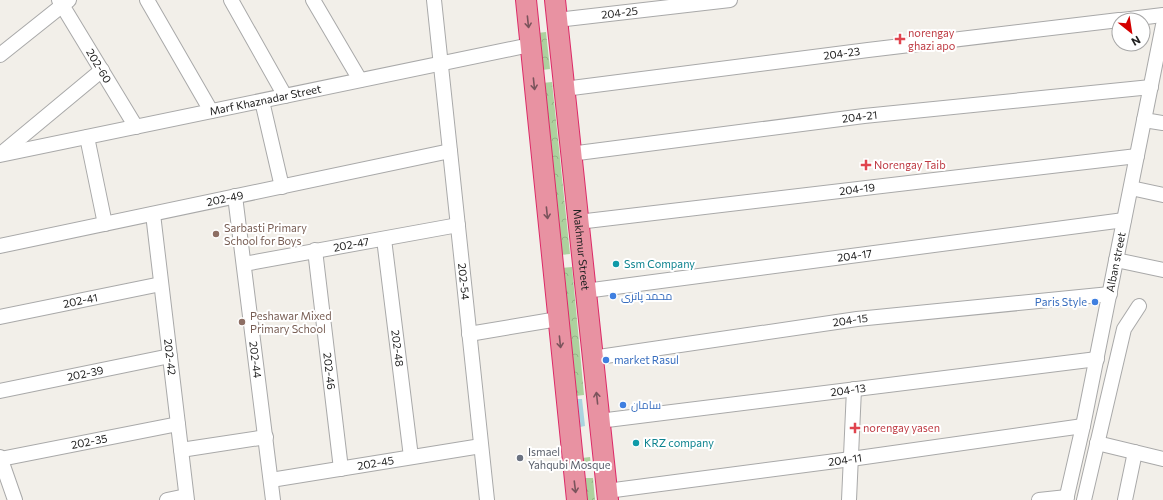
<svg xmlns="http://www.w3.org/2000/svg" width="1163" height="500" font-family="Commissioner,Cairo,sans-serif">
<defs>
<pattern id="forest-crowns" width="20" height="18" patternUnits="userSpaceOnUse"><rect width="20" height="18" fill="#add19e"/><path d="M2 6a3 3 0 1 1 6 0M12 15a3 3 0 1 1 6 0" fill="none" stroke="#95b388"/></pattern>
</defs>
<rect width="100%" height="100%" fill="#f2efe9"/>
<!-- forest -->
<g fill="url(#forest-crowns)">
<polygon points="546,32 550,69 542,70 537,33"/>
<polygon points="552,82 570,254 560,255 542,83"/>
<polygon points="572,267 584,395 575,396 561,268"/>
<polygon points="590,457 591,466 583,467 582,458"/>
<polygon points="583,478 593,478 595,500 585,500"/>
</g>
<!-- water -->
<polygon fill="#aad3df" points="577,399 582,399 585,426 580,427"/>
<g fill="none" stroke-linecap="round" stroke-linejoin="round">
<defs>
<g id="minor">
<path id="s1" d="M59 0 136 127"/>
<polyline points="147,0 211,111"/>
<polyline points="231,0 285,96"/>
<polyline points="313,0 360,80"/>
<path id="s2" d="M434 0 487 500"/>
<path id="s3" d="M557 20 730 0"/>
<polyline points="1122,20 1163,15"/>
<polyline points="0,55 69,0"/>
<path id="s4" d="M564 89 868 50 1119 20"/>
<polyline points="262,101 282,187"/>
<polyline points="1144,120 1163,123"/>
<polyline points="87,137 105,224"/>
<polyline points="2,153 102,70"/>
<path id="s5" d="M570 154 864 116 1151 87"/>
<path id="s6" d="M0 155 530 45"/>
<polyline points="1131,188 1163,195"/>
<path id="s7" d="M235 196 273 500"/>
<path id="s8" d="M153 214 187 500"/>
<path id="s9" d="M578 222 1137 156"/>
<path id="s10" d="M384 239 411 457"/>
<path id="s11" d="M0 246 450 151"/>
<path id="s12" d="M315 250 341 469"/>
<polyline points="1116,260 1163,270"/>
<path id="s13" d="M244 264 458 225"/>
<path id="s14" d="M585 291 1124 220"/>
<path id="s15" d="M0 317 161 284"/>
<polyline points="469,334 558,319"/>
<path id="s16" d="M592 358 857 319 1110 294"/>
<path id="s17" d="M0 391 170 356"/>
<path id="s18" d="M599 421 1097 359"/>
<polyline points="1097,443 1163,459"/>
<polyline points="181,450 266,437"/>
<polyline points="0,457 15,500"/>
<path id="s19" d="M1 459 178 424"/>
<path id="s20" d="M271 480 481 446"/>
<path id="s21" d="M607 491 851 459 1083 426"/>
<polyline points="167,500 186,496"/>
<polyline points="849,500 854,389"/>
<polyline points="1039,500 1067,497"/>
<path id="s22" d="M1066 500 1083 426 1163 25"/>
<polyline points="1084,500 1124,329 1139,306"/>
<polyline points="1125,500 1135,452"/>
</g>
<g id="highway">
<polyline points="526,0 577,500"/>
<path id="s23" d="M555 0 608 500"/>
</g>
</defs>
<!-- minor casing -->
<use href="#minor" stroke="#a9a9a9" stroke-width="16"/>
<!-- highway casing -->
<use href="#highway" stroke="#dc2a67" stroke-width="22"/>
<!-- minor -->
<use href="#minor" stroke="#fff" stroke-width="14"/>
<!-- highway -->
<use href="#highway" stroke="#e892a2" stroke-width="20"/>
</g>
<!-- one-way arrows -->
<defs><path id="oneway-shaft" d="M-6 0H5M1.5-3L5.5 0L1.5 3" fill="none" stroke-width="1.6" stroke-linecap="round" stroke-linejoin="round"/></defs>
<g stroke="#7b545c">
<use href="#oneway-shaft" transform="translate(528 22) rotate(84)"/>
<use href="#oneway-shaft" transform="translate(534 84) rotate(84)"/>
<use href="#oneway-shaft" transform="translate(547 213) rotate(84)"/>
<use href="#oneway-shaft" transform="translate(560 342) rotate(84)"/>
<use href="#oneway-shaft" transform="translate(597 398) rotate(-96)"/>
<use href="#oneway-shaft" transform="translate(575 487) rotate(83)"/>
</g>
<!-- markers -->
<g fill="#e0444e" stroke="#fff" stroke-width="1.5">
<path d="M898 33h4v4h4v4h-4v4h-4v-4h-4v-4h4z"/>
<path d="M864 159h4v4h4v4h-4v4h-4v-4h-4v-4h4z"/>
<path d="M853 422h4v4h4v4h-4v4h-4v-4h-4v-4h4z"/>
</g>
<g fill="#8d6e63" stroke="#fff" stroke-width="1.5">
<circle cx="216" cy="234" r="4"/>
<circle cx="242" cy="322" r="4"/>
</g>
<g fill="#0f9aa8" stroke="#fff" stroke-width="1.5">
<circle cx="616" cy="264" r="4"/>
<circle cx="636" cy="443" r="4"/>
</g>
<g fill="#3f7fe0" stroke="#fff" stroke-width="1.5">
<circle cx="613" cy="296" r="4"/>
<circle cx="1095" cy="302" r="4"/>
<circle cx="606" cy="360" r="4"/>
<circle cx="623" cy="405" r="4"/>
</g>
<circle fill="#6b7280" stroke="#fff" stroke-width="1.5" cx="520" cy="458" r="4"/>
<g text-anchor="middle" stroke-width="4" stroke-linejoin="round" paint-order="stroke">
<!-- street labels -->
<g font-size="11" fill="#222" stroke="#fff">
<text dy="4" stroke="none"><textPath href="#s3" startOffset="63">204-25</textPath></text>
<text dy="4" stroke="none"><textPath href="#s4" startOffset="280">204-23</textPath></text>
<text dy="4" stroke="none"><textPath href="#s1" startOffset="77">202-60</textPath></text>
<text dy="4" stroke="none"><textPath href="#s6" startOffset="271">Marf Khaznadar Street</textPath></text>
<text dy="4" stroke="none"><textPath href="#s5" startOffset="292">204-21</textPath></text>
<text dy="4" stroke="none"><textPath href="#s9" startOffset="281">204-19</textPath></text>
<text dy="4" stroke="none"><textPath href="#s11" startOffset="230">202-49</textPath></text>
<text dy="4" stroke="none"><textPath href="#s13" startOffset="109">202-47</textPath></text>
<text dy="4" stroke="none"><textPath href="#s23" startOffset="251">Makhmur Street</textPath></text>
<text dy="4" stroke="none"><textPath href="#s14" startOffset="272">204-17</textPath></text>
<text dy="4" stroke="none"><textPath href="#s22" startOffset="243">Alban street</textPath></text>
<text dy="4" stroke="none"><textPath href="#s2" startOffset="283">202-54</textPath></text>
<text dy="4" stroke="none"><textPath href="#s15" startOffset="82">202-41</textPath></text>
<text dy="4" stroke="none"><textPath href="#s16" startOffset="261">204-15</textPath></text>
<text dy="4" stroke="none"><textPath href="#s10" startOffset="110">202-48</textPath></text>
<text dy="4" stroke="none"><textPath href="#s8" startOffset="144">202-42</textPath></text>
<text dy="4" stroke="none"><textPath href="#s7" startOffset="165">202-44</textPath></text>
<text dy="4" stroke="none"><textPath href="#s12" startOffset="122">202-46</textPath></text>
<text dy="4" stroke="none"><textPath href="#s17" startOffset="87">202-39</textPath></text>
<text dy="4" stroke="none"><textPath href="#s18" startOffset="251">204-13</textPath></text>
<text dy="4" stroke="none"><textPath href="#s19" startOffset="90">202-35</textPath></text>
<text dy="4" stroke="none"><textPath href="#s21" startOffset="240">204-11</textPath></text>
<text dy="4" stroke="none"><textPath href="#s20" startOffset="106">202-45</textPath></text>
</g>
<!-- health labels -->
<g font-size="11" fill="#be3a42" stroke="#fff" text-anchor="start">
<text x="908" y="37">norengay<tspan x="908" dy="13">ghazi apo</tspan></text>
<text x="874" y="169">Norengay Taib</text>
<text x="863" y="432">norengay yasen</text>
</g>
<!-- education labels -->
<g font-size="11" fill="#785e54" stroke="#fff" text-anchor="start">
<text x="224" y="232">Sarbasti Primary<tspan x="224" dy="13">School for Boys</tspan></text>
<text x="250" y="320">Peshawar Mixed<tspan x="250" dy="13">Primary School</tspan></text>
</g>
<!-- culture labels -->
<g font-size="11" fill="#0d838f" stroke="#fff" text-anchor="start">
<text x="624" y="268">Ssm Company</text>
<text x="644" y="447">KRZ company</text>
</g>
<!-- shop labels -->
<g font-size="11" fill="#366cbe" stroke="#fff" text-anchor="start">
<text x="621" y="300">محمد پاتری</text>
<text x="1087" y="306" text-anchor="end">Paris Style</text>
<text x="614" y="364">market Rasul</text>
<text x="631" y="409">سامان</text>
</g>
<!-- worship labels -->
<g font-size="11" fill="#5b616d" stroke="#fff" text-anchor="start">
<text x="528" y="456">Ismael<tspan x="528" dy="13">Yahqubi Mosque</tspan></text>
</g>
</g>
<!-- north arrow -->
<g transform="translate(1131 32) rotate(150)"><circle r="19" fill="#ffffff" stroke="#a7a7a7"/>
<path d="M0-3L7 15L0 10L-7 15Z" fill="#d40000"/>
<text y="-6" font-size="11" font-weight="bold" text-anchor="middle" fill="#222222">N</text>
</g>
</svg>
